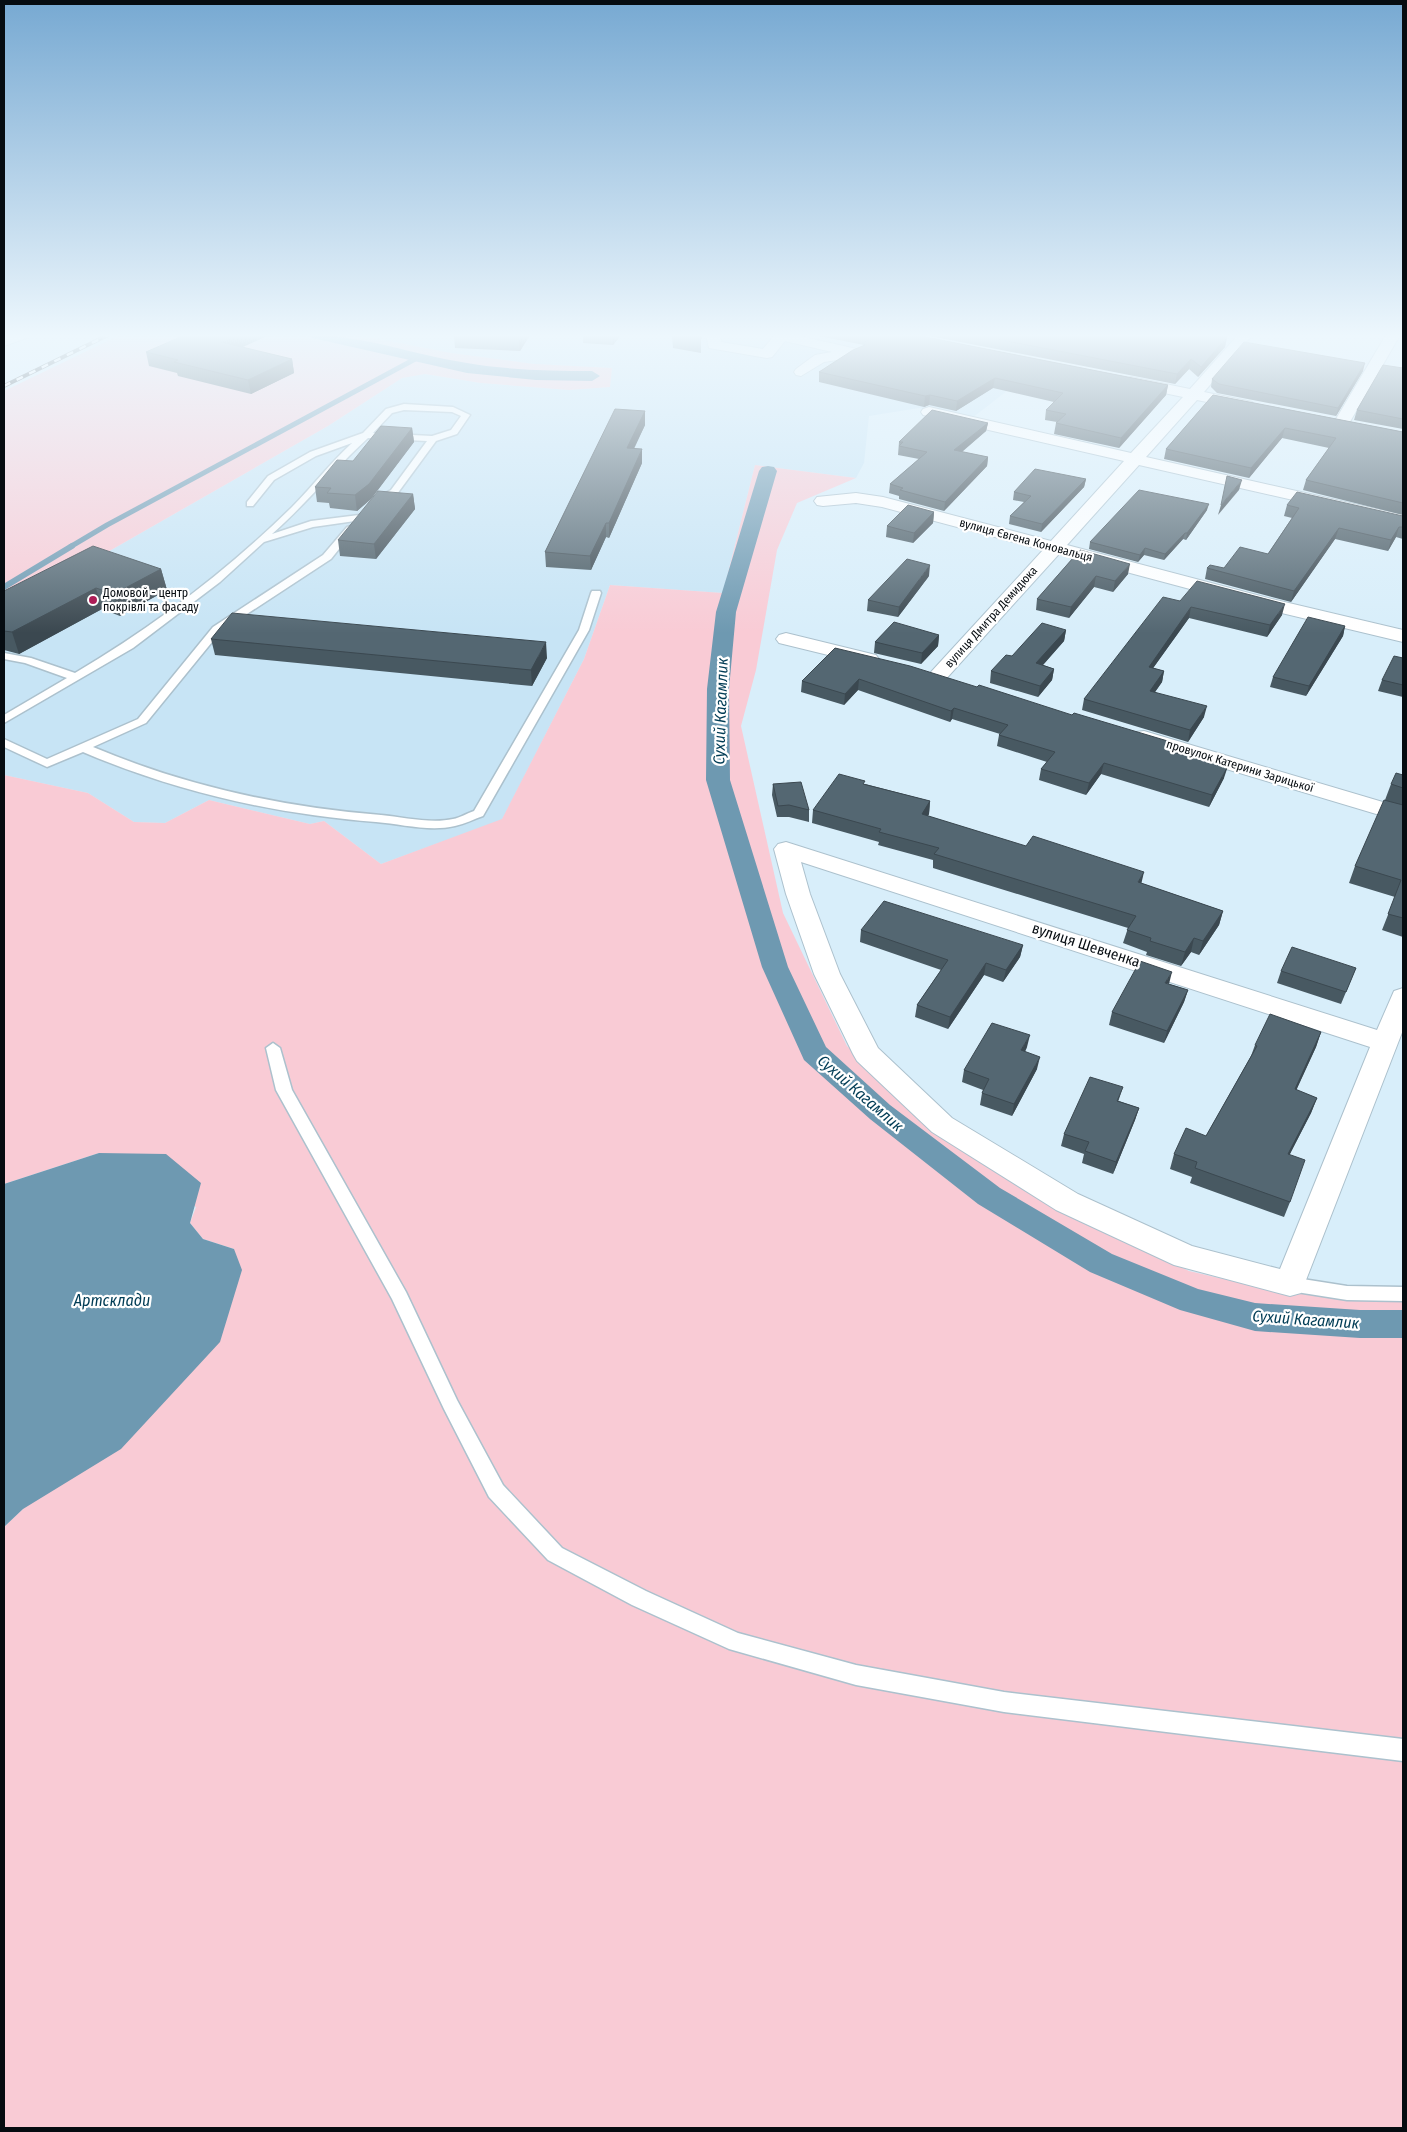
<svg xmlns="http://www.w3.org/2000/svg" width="1407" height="2132" font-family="'Fira Sans Condensed',sans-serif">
<rect width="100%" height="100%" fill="#d8eefa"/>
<!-- built -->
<polygon fill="#c7e4f5" points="358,335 881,335 1038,367 972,418 919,408 869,416 864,463 856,478 755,465 723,593 610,585 584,659 502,820 381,864 324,821 310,824 209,800 165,823 134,822 88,793 4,775 4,606 85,565 328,426 402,378 424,374 481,383 569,390 610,387 612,368 534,364 451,353"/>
<!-- green -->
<g fill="#f9cbd5">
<polygon points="120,335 358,335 451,353 534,364 612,368 610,387 569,390 481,383 425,374 402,378 328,426 85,565 4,606 4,391"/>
<polygon points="755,465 856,478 797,503 777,550 756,670 741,726 783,913 847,1046 953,1139 1093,1223 1189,1271 1271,1290 1369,1296 1403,1296 1403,2128 4,2128 4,1527 23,1509 234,1249 203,1239 190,1223 196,1207 99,1153 4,1184 4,775 88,793 134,822 165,823 209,800 310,824 324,821 381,864 502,819 584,659 610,585 723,593"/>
</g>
<!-- water -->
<polygon fill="#6e99b1" points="99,1153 166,1154 201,1183 190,1223 203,1239 234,1249 242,1270 220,1342 121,1449 23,1509 4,1527 4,1184"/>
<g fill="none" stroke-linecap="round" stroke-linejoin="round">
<!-- stream-far1 -->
<polyline stroke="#6e99b1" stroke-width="5" points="70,547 107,525 417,358"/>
<!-- stream -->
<polyline stroke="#6e99b1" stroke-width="6" points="4,587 72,546"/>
<!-- canal -->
<g fill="#6e99b1" fill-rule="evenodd">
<path d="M310 335C363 335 414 355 467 363 508 370 550 371 592 371L600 376 592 381 536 380 467 373 317 339 312 338Z"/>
<polygon points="768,466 774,467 777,471 736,612 729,689 730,780 788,967 826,1047 890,1105 1000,1188 1112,1254 1198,1289 1255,1303 1360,1310 1403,1310 1403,1338 1360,1338 1255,1331 1180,1310 1090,1272 978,1204 870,1119 804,1060 762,967 706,780 707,689 716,612 759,471 762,467"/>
</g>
<defs>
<g id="lane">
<path d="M404 404 453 407 470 415 457 434 436 441 397 494 376 505 373 504V500L391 490 427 441 368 438C334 469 306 504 272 534L311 521 359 515 364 518 362 520 313 527 264 542 220 582 133 648 4 723V715L67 678 25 663 4 659V653L31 658 75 673C153 627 227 571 292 507 313 486 330 463 352 443L316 456 274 480 253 506H247V502L268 476 310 452 363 433 386 409ZM404 410 452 412 461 416 451 430 432 436 373 433 392 413Z"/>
<path d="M350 526 355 529 331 559 221 631 146 723 93 747C186 786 280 807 381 815 403 817 431 824 453 819 460 818 467 813 474 811L579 630 591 593 592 591H600L601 593 589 630 483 816C474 819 465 824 455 826 430 832 401 824 376 822 274 814 177 792 83 752L47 767 4 747V739L47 759 138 719 213 627 323 555 347 527Z"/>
<polygon points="273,1043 280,1048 292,1090 406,1292 457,1400 503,1485 562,1548 646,1591 738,1633 856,1665 1004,1692 1403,1739 1403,1761 1004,1712 856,1685 729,1649 632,1605 548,1560 489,1497 444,1409 392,1299 276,1090 266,1048"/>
<polygon points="1290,1277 1347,1286 1403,1287 1403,1301 1347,1300 1290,1291 1284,1289 1281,1284 1284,1279"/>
</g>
<g id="street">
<polygon points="706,335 720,335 721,342 763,349 775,335 795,335 861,350 863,353 856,357 824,362 801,376 796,375 794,372 796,369 815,355 832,352 785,341 772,357 767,358 709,348"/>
<polygon points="1238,335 1252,335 1204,392 1252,402 1254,405 1252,408 1246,410 1197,400 1146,457 1403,515 1403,525 1139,465 1067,545 1272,599 1403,630 1403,642 1261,608 1059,554 945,680 938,682 931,680 928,676 931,672 1043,550 882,507 856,503 823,506 817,505 814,501 817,497 856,493 883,497 1051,541 1124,461 923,415 921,412 923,409 929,407 1131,453 1183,397 1126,385 1123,382 1126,379 1131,377 1190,389"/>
<polygon points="1386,335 1400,335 1347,427 1335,427 1333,424"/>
<polygon points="786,633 876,655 879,659 876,663 869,665 779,643 776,639 779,635"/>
<polygon points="1144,731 1403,808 1403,822 1136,742 1133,737 1136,732"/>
<path d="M786 842 1377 1030 1394 991 1403 988V1030L1301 1293 1290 1296 1174 1265 1056 1210 932 1132 857 1061 853 1054 814 974 786 894 774 849 778 844ZM801 862 1370 1047 1280 1269 1192 1246 1078 1194 952 1118 878 1048 840 974 810 894Z"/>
</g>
<polygon id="secondary" points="9,335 28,335 26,338 4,346 4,337"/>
</defs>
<!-- lane casing -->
<use href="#lane" stroke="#acc1cd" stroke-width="3"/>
<!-- street casing -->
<use href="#street" stroke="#acc1cd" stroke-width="2"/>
<!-- secondary casing -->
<use href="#secondary" stroke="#acc1cd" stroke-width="2"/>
<!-- lane -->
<use href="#lane" fill="#fff" fill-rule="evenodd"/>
<!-- street -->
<use href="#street" fill="#fff" fill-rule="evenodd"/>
<!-- secondary -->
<use href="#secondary" fill="#fff" fill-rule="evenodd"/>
<defs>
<polyline id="rail" points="4,386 108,335"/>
</defs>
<!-- rail casing -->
<use href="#rail" stroke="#30393f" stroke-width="4"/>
<!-- rail -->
<use href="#rail" stroke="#fff" stroke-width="2.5" stroke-dasharray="7" stroke-linecap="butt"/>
</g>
<!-- wall -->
<g fill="#485962">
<polygon points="454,335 530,335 520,351 455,348"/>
<polygon points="583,335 621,335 613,345 583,343"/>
<polygon points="672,335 701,335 701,353 673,348"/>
<polygon points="814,335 915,335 1168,385 1166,395 1119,448 1054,434 1056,423 1057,422 1045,420 1046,410 1054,402 993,388 956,411 929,405 924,407 819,382 819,372 864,345"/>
<polygon points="925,335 1219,335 1218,335 1227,337 1225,347 1198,377 1189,369 1175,384"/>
<polygon points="242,347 292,359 294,373 251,394 178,376 177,373 149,366 146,352"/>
<polygon points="1403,368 1403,429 1354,420 1357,410"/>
<polygon points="1363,371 1336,416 1217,393 1211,387 1212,379"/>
<polygon points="1213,395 1403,432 1403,515 1303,490 1306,480 1329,448 1282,438 1249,478 1164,459 1166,449"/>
<polygon points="645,411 645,425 634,449 642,463 609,538 606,537 591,570 546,567 545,552"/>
<polygon points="988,423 986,431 962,452 988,457 987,466 944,511 899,499 899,496 889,493 890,484 919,459 898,455 899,442"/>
<polygon points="412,428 414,442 371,499 357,511 330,508 329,503 317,502 315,487 353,461"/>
<polygon points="1086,479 1084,487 1041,532 1009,524 1010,516 1024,502 1013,500 1014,492"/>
<polygon points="413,494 415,509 376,559 340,556 338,540"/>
<polygon points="1287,505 1403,516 1403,539 1396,537 1388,551 1335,539 1291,602 1205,579 1207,568 1224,568 1268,554 1292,518 1284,516"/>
<polygon points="1207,510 1186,540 1183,539 1164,560 1144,555 1138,562 1089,549 1090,542"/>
<polygon points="934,512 933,523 913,543 886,537 887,526"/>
<polygon points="1080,550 1128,574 1113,592 1094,587 1069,618 1036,610 1037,599"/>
<polygon points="161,569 167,590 120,616 102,609 19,654 4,650 4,591"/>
<polygon points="929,576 898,617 867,611 868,600"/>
<polygon points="1180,601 1282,615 1267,637 1189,618 1153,668 1164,671 1162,682 1155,692 1204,717 1188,742 1082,710 1084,699"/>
<polygon points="1345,626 1343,636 1306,696 1270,687 1273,677"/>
<polygon points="1066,630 1064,641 1043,665 1054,669 1052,680 1038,697 990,683 991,671 1012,656"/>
<polygon points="939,635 938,646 921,664 874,653 875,642"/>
<polygon points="211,639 547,658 532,686 215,655"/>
<polygon points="835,648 1179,753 1224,778 1209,807 1101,774 1086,795 1039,780 1041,769 1047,762 997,746 999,735 1000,734 952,719 950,722 858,690 844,705 801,692 802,681"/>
<polygon points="1403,658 1403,697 1378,691 1382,680"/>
<polygon points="1403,775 1403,937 1382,930 1395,897 1349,883 1355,866 1385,800 1391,784"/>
<polygon points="773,784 809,810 809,822 789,817 777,817 772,795"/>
<polygon points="865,784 930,801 929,814 928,816 1141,883 1223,911 1219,925 1199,955 1191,952 1181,966 1146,955 1147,952 1123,943 1128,928 933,868 933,860 878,845 879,842 812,823 813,810"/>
<polygon points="861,930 1023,945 1020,957 1003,982 984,975 948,1029 915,1017 917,1005 941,970 860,942"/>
<polygon points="1356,968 1341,1004 1277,983 1281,971"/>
<polygon points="1169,984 1188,990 1184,1002 1164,1043 1109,1025 1112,1012"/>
<polygon points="1321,1032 1316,1047 1296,1090 1317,1098 1311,1113 1290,1154 1290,1202 1284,1217 1190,1183 1192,1177 1170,1169 1174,1154 1206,1136 1251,1056 1255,1045"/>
<polygon points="1027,1047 1025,1052 1037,1069 1012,1116 980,1105 982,1093 983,1090 962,1082 964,1070"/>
<polygon points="1119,1101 1139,1108 1135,1120 1113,1174 1082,1163 1084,1154 1061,1146 1064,1134"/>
</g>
<!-- shaded-wall -->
<g fill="#3b4850">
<polygon points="237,335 269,335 224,356 221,342"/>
<polygon points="521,335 530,335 520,351 519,338"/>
<polygon points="613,335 621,335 613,345"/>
<polygon points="1227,337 1225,347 1198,377 1201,367"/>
<polygon points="292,359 294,373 251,394 248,380"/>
<polygon points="1191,359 1189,369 1175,384 1177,374"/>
<polygon points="1365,363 1363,371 1336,416 1338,408"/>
<polygon points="995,378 993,388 956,411 957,401"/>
<polygon points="1168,385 1166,395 1119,448 1121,438"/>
<polygon points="930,395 929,405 924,407 925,396"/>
<polygon points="645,411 645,425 627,462 627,448"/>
<polygon points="988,423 986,431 953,459 954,450"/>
<polygon points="412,428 414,442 371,499 357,511 355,495"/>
<polygon points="1285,428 1282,438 1249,478 1251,468"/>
<polygon points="642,449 642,463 609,538 609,523"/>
<polygon points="988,457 987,466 944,511 945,502"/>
<polygon points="1086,479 1084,487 1041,532 1042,524"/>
<polygon points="1242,480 1239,490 1218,515 1221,505"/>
<polygon points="413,494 415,509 376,559 374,544"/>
<polygon points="1209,504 1207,510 1186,540 1187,533"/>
<polygon points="934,512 933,523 913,543 914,533"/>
<polygon points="606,523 606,537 591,570 590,556"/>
<polygon points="1399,527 1396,537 1388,551 1391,540"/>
<polygon points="1339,528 1335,539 1291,602 1294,591"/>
<polygon points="1185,533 1183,539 1164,560 1165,554"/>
<polygon points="1145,548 1144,555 1138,562 1140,555"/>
<polygon points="1130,564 1128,574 1113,592 1115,581"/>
<polygon points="930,565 929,576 898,617 899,607"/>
<polygon points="161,569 167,590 120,616 114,594"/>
<polygon points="1096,576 1094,587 1069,618 1071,607"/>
<polygon points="96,588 102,609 19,654 12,632"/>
<polygon points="1285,604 1282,615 1267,637 1270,625"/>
<polygon points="1191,607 1189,618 1146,678 1149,667"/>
<polygon points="1345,626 1343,636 1306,696 1309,686"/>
<polygon points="1066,630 1064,641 1034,675 1036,663"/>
<polygon points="939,635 938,646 921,664 922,653"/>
<polygon points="546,642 547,658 532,686 531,670"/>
<polygon points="1054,669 1052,680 1038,697 1040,686"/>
<polygon points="1164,671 1162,682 1148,702 1150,691"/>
<polygon points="859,679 858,690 844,705 845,694"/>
<polygon points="1207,706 1204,717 1188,742 1190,730"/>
<polygon points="954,708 952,719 950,722 951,711"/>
<polygon points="1181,745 1178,756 1176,753"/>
<polygon points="1104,763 1101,774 1086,795 1089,783"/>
<polygon points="1228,766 1224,778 1209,807 1212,795"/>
<polygon points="930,801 929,814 920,827 922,814"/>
<polygon points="1144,872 1141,885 1138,882"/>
<polygon points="1223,911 1219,925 1199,955 1203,941"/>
<polygon points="1194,938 1191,952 1181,966 1185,952"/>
<polygon points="1023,945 1020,957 1003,982 1006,970"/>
<polygon points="986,963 984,975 948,1029 950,1017"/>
<polygon points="1172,972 1169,984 1165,983"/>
<polygon points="1188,990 1184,1002 1164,1043 1167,1031"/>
<polygon points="1321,1032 1316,1047 1290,1104 1295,1089"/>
<polygon points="1030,1035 1027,1047 1019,1062 1021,1050"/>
<polygon points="1040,1057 1037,1069 1012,1116 1014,1104"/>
<polygon points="1123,1087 1119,1099 1114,1113 1117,1101"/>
<polygon points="1317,1098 1311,1113 1282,1169 1288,1154"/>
<polygon points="1139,1108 1135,1120 1113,1174 1116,1162"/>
</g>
<!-- building -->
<g fill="#546772" stroke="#3b4850">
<polygon points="185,335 237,335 221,342 292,359 248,380 174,362 178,360 146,352"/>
<polygon points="462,335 521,335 519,338"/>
<polygon points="673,335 701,335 701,339"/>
<polygon points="863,335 915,335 1168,385 1121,438 1056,423 1066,414 1046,410 1063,393 995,378 957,401 930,395 925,396 819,372 853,350 865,345 865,342 873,337"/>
<polygon points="976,335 1215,335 1227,337 1201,367 1191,359 1177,374"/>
<polygon points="1244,342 1365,363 1338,408 1219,384 1212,379"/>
<polygon points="1383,365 1403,368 1403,419 1357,410"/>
<polygon points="1213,395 1403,432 1403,503 1306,480 1336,438 1285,428 1251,468 1166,449"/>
<polygon points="615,409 645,411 627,448 642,449 609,523 606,523 590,556 545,552"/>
<polygon points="932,410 988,423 954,450 988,457 945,502 900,490 903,488 890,484 927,452 899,446 903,442 899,442"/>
<polygon points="381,426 412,428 369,484 355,495 327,493 331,488 315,487 337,460 353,461"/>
<polygon points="1035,469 1086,479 1042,524 1010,516 1031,496 1014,492"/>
<polygon points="1227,476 1242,480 1221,505"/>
<polygon points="1139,490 1209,504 1187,533 1185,533 1165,554 1145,548 1140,555 1090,542"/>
<polygon points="378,491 413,494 374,544 338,540"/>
<polygon points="1297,492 1403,516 1403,527 1399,527 1391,540 1339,528 1294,591 1207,568 1210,565 1224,568 1240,547 1268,554 1299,508 1287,505"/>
<polygon points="908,505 934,512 914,533 887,526"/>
<polygon points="93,546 161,569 114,594 96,588 12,632 4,631 4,591"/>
<polygon points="1080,550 1130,564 1115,581 1096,576 1071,607 1037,599"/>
<polygon points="907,559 930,565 899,607 868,600"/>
<polygon points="1197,581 1285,604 1270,625 1191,607 1149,667 1164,671 1150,691 1207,706 1190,730 1084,699 1163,597 1180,601"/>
<polygon points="232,613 546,642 531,670 211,639"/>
<polygon points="1308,617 1345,626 1309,686 1273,677"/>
<polygon points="894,622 939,635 922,653 875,642"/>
<polygon points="1042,623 1066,630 1036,663 1054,669 1040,686 991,671 1006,655 1012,656"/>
<polygon points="835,648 910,666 977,687 979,685 1072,715 1074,713 1181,745 1176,753 1228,766 1212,795 1104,763 1089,783 1041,769 1055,752 999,735 1008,725 954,708 951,711 859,679 845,694 802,681"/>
<polygon points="1394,656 1403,658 1403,685 1382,680"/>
<polygon points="1396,773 1403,775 1403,788 1391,784"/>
<polygon points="839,774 865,781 863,784 930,801 922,814 1026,846 1033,836 1144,872 1138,882 1223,911 1203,941 1194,938 1185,952 1150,941 1151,938 1127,930 1136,916 934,854 939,848 879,832 881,829 813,810"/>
<polygon points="801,782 809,810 789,805 778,806 773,784"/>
<polygon points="1384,800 1403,805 1403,918 1388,914 1401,880 1355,866"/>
<polygon points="884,901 1023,945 1006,970 986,963 950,1017 917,1005 948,960 861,930"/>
<polygon points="1292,947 1356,968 1346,992 1281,971"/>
<polygon points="1140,961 1172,972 1165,983 1188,990 1167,1031 1112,1012"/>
<polygon points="1270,1014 1321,1032 1295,1089 1317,1098 1288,1154 1305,1160 1290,1202 1195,1168 1197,1162 1174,1154 1186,1128 1206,1136 1257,1046 1255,1045"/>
<polygon points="992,1023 1030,1035 1021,1050 1040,1057 1014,1104 982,1093 989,1079 964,1070"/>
<polygon points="1090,1077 1123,1087 1117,1101 1139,1108 1116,1162 1085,1151 1089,1142 1064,1134"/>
</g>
<!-- sky -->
<linearGradient id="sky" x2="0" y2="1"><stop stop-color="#77a9d2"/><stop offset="0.53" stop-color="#edf7fd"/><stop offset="1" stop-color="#edf7fd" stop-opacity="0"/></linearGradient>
<rect width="1407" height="633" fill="url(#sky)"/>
<!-- markers -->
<circle fill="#ad1e57" stroke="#fff" stroke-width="2" cx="93" cy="600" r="5"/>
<g text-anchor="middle" stroke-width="4.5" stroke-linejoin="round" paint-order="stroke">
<!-- far-street labels -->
<g font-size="12" fill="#060c11" stroke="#fff">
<text transform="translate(1026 540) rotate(15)" y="4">вулиця Євгена Коновальця</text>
<text transform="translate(991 617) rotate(-48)" y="4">вулиця Дмитра Демидюка</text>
<text transform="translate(1240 766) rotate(17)" y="4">провулок Катерини Зарицької</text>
</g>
<!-- far-poi labels -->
<g font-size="12" fill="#060c11" stroke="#fff" text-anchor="start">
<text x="103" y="597">Домовой - центр<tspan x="103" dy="14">покрівлі та фасаду</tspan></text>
</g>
<!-- street labels -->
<g font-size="15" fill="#060c11" stroke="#fff">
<text transform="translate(1086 945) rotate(18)" y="5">вулиця Шевченка</text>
</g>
<!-- water labels -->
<g font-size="16" font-style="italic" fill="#003c55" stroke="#fff">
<text transform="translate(720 711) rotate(-88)" y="6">Сухий Кагамлик</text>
<text transform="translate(861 1093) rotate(41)" y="6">Сухий Кагамлик</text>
<text x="112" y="1306">Артсклади</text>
<text transform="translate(1306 1319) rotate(4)" y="6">Сухий Кагамлик</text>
</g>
</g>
<!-- border -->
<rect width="1407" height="2132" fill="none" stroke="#060c11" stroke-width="10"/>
</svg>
